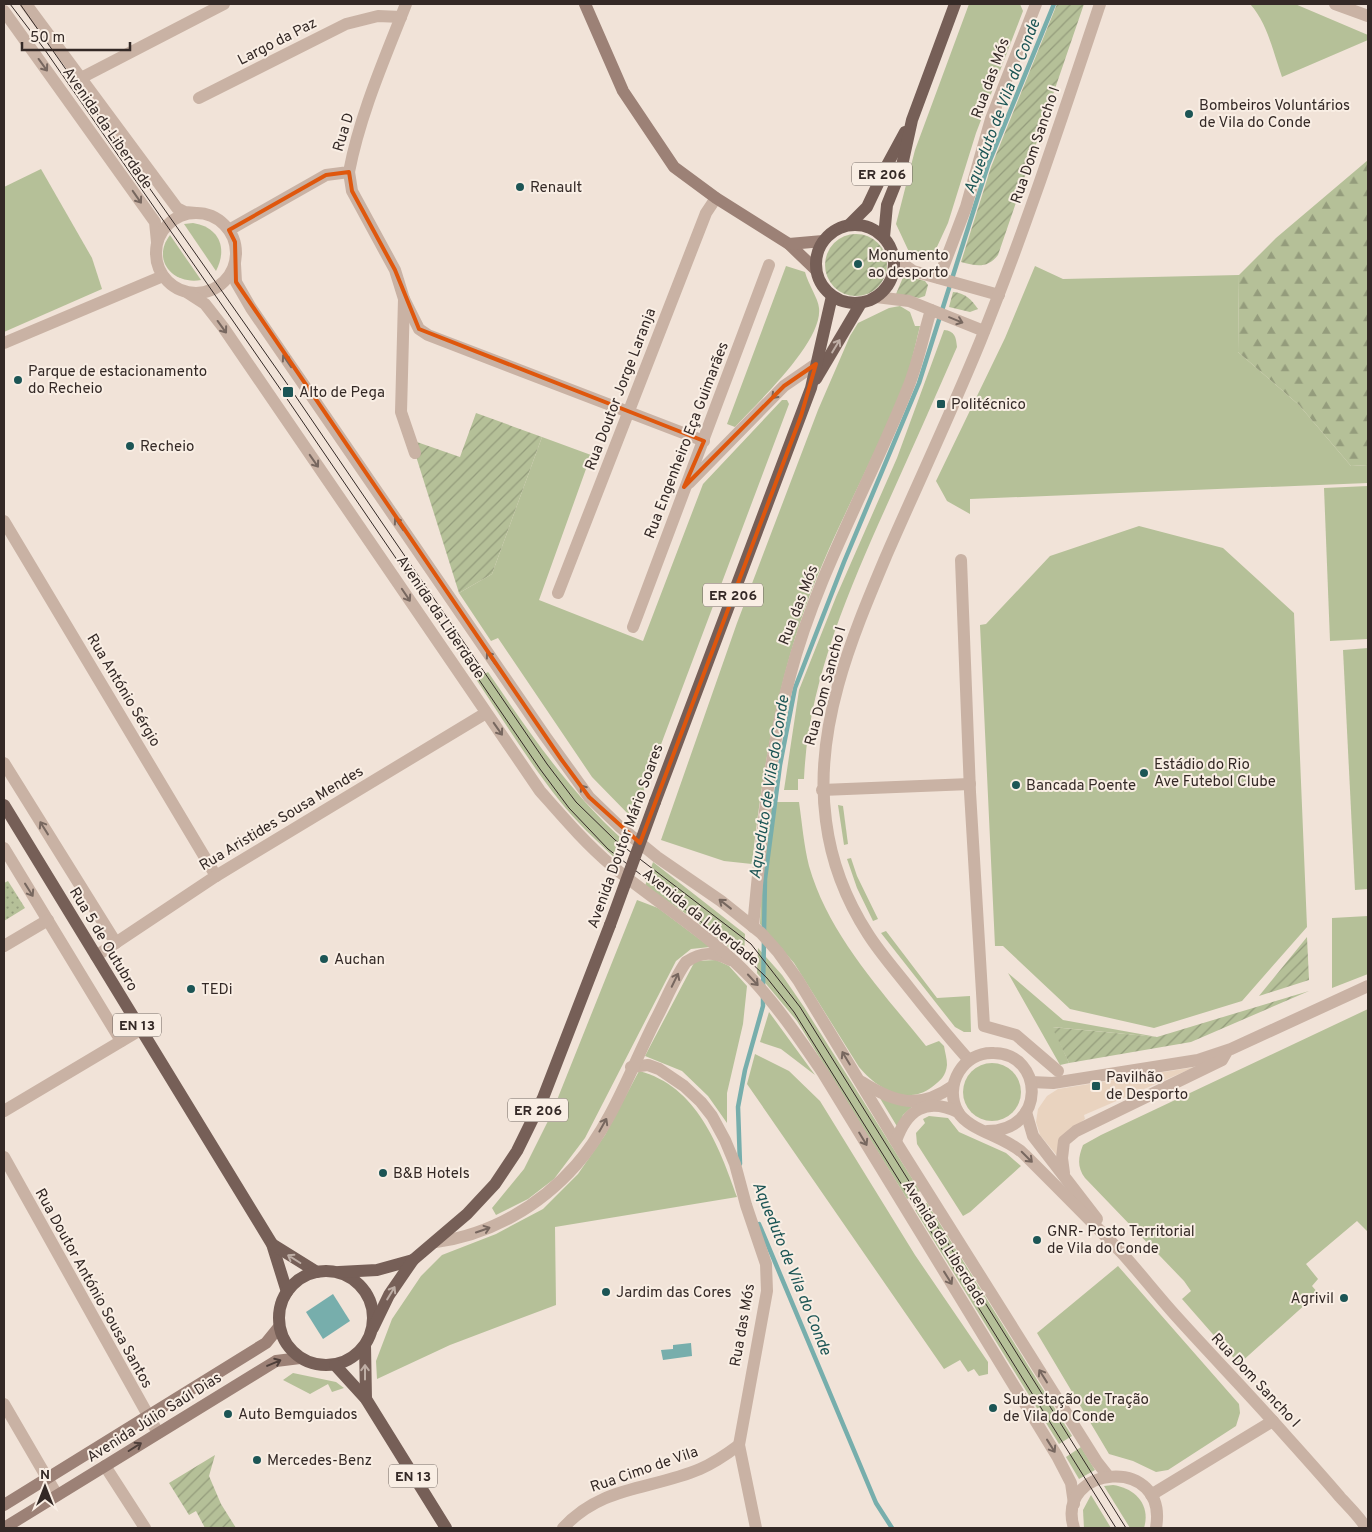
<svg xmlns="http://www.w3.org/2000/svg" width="1372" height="1532" font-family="Overpass,sans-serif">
<defs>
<pattern id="forest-firs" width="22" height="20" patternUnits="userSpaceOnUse" patternTransform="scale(1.25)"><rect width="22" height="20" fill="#b5c098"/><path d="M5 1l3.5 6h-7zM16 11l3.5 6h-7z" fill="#949c7c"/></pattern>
<pattern id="park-dots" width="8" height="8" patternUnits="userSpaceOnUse" patternTransform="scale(1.25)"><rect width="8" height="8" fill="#b5c098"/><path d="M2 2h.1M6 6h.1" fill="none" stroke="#949c7c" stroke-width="1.8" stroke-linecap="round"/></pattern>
<pattern id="garden-furrows" width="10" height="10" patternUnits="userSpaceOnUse" patternTransform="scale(1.25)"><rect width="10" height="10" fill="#b5c098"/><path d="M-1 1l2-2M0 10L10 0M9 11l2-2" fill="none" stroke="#949c7c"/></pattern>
</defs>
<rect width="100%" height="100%" fill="#f1e3d8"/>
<!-- grass -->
<g fill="#b5c098">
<polygon points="969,4 1020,4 1023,11 976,133 948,223 930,262 910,254 896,224 915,150"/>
<path d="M1250 4H1295L1368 35V40L1282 77C1273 52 1268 24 1250 4Z"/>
<polygon points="41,169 92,258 102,289 4,332 4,187"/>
<path d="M193 223C219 227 228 248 216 271L184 224Z"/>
<path d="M170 235 201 280C173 285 151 260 170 235Z"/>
<path d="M786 266 805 272C808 284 818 298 819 308 823 342 757 403 735 427L727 424Z"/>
<polygon points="1035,266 1063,279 1239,275 1238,352 1299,405 1351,466 1368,465 1368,483 970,499 970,514 947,501 936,481 1005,338"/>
<path d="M900 306 910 312 915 326H920C915 346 911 366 904 385 872 465 827 541 800 623 774 701 761 782 752 864L724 861 661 840 737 623 818 410 850 336 858 323 889 308Z"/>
<path d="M944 330C955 331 956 337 957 347 934 400 910 453 886 507 848 592 808 684 804 779H798V790H784L799 690 836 597 897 458Z"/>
<polygon points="782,400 787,400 789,404 633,819 592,777 498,638 491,641 459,593 492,574 542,437 591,455 539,600 643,641 703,484"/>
<polygon points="1368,486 1368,639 1330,641 1324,488"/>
<polygon points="1139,526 1223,548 1294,613 1307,927 1242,1001 1154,1028 1070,1009 1003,946 995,946 980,625 986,624 1050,556"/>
<polygon points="1368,648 1368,889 1355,890 1343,650"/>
<path d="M488 672C529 732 568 790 623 840L616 859C596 840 576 822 559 800 529 762 503 720 476 679Z"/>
<path d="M772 802H799C802 823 804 846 809 866 829 936 882 991 926 1046L939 1041 944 1046C945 1052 947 1059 947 1065 946 1076 940 1081 932 1087 907 1106 877 1089 859 1067L794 963 760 924 762 870Z"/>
<polygon points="838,805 843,806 848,844 844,845"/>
<polygon points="851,858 857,876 878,919 873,921 857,888 847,859"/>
<polygon points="653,862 745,934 744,960 695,920 645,886"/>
<polygon points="637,900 658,908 710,947 691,949 676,961 585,1138 554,1179 528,1199 496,1215 492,1208 524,1169 551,1115"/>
<polygon points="1368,916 1368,974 1332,988 1332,918"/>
<polygon points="886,931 937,998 970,996 971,1032 964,1032 955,1027 881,933"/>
<polygon points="758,948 782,975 804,1007 920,1191 907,1199 797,1021 757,973"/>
<polygon points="716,960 729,966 747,986 743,1024 727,1093 727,1123 708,1096 682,1071 645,1056 695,961"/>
<polygon points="1008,973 1063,1020 1157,1037 1053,1027 1069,1063 1060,1065"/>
<path d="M1368 1009V1232L1357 1221 1306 1264 1318 1279 1312 1286 1318 1293 1239 1364 1182 1299 1191 1291 1184 1281 1085 1178C1077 1167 1078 1158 1083 1145L1101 1135Z"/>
<polygon points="769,1012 815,1075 781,1049 760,1042"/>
<polygon points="755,1054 789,1071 820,1101 915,1255 988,1362 988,1374 979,1376 974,1369 968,1372 960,1360 944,1369 747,1084"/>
<circle cx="992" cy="1092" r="29"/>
<path d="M639 1071C697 1086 719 1146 737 1197L555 1227 556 1305 450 1345 377 1379 376 1361 392 1319 421 1276 442 1255 496 1234 543 1209 578 1174 605 1135Z"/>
<polygon points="878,1095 914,1105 903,1115 898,1128"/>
<polygon points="929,1116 948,1118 959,1132 1006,1153 1021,1166 970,1212 963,1216 917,1144 916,1133 925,1123 923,1119"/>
<polygon points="927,1203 1072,1436 1059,1444 915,1210"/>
<polygon points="1118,1266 1239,1404 1240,1413 1236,1426 1168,1470 1156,1472 1133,1461 1109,1454 1037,1333"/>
<polygon points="293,1373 336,1382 344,1388 332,1392 328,1384 310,1394 283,1380"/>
<polygon points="1081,1447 1095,1470 1079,1479 1066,1457"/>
<path d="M1113 1485C1135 1488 1151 1505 1144 1528H1130L1104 1486Z"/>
<polygon points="1091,1495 1111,1528 1084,1528 1083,1510"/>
</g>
<!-- forest -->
<polygon fill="url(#forest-firs)" points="1368,160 1368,465 1351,466 1299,405 1238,352 1239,275 1276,238"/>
<!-- park -->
<polygon fill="url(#park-dots)" points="8,881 25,908 4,921 4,883"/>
<!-- garden -->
<g fill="url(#garden-furrows)">
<path d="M1057 4H1084L998 255C987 269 976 266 961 262L991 167Z"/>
<circle cx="856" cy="265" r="31"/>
<polygon points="904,275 925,281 928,285 925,296 919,298 896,294"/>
<path d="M953 292C965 293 971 299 978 309L970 312 949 307Z"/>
<polygon points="476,413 542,437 492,574 459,593 415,453 414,441 460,457"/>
<polygon points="1307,937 1309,980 1259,996"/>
<polygon points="1309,991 1191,1042 1069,1063 1052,1027 1157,1037"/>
<polygon points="215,1455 209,1476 221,1504 236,1528 205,1528 196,1511 189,1515 169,1483"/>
</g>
<!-- plaza -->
<polygon fill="#e9d3bf" points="1195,1067 1084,1115 1085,1119 1069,1131 1059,1158 1040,1135 1036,1122 1038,1109 1047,1096 1058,1089"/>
<!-- water -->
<g fill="#77aeac">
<polygon points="333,1294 350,1321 323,1339 306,1312"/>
<polygon points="691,1343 692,1356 663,1360 661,1350 673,1349 673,1345"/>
</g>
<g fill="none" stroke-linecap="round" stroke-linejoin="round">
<!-- stream -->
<g stroke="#77aeac" stroke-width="4.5">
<polyline points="764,932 765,879 780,765 795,688 844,562 919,383 988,165 1054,4"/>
<polyline points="763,987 764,940"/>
<polyline points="740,1164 738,1107 745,1070 763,1006 763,995"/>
<polyline points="759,1224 876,1503 892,1528"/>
</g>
<!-- pedestrian -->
<g stroke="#c9b2a4" stroke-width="12">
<polyline points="961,560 970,792 984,1026 1016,1035 1058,1071"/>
<polyline points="822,790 970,784"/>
</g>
<!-- minor -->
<g stroke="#c9b2a4" stroke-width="12">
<polyline points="81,78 224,4"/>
<polyline points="199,98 346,24 378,16 401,17"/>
<polyline points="349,172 352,191 395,270 404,299 401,412 415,453"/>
<polyline points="939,278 966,207 991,119 1036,4"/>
<polyline points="404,299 419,329 428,335 704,441"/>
<polyline points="689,483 784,386 816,364"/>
<polyline points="4,521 216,876"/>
<polyline points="558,593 706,213 716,198"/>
<polyline points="633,627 769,265"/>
<polyline points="4,763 116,943"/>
<polyline points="4,848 121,1041"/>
<path d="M753 927C761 843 768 758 790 676 816 576 869 485 907 390 918 364 923 336 931 310"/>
<polyline points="4,946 48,920"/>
<polyline points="96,956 216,876 486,713"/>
<polyline points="631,1067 648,1065 659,1069 684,1086 701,1102 712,1116 725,1140 735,1164 746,1205 766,1264 767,1291 739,1445 756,1528"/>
<polyline points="1031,1082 1053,1083 1198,1060 1231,1049 1368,986"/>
<polyline points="4,1111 140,1030"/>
<polyline points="4,1157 158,1433"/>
<polyline points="1064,1173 1062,1158 1064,1141 1076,1131 1222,1060 1226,1053"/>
<path d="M436 1242C490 1235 540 1206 576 1165 611 1126 632 1066 656 1019 666 1000 674 979 686 962 702 951 714 952 730 960"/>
<polyline points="4,1404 57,1495"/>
<polyline points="105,1466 145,1528"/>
<path d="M563 1528C602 1485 651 1490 700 1469 714 1463 727 1454 739 1445"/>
</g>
<!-- tertiary -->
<g stroke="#c9b2a4" stroke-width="12">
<polyline points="26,4 177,208 185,212 196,213"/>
<polyline points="1335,4 1368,16"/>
<polyline points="4,11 155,222 157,242"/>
<circle cx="196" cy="253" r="40"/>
<path d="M229 230 326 175 349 172C360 114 385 58 406 4"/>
<polyline points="894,258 913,271 999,295"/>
<polyline points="235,264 236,282 251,308 545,736 589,797 619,826 657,857 721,901 761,933 778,952 798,980 898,1145 1097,1462 1108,1476"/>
<path d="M188 293 205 304 223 327 540 791C563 817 585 843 611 865 658 904 711 935 752 979 779 1008 801 1041 823 1073L1057 1456 1071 1483 1074 1504"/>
<polyline points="876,297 909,301 984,331"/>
<polyline points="4,343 163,276"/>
<path d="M969 1060C948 1037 929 1013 910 989 896 971 880 953 868 934 846 900 831 860 826 821 813 728 852 637 887 554 918 483 951 413 980 342 1025 231 1062 117 1100 4"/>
<path d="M862 1082C895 1103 919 1110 953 1086"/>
<polyline points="1026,1112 1033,1136 1097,1219"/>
<path d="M987 1131C1047 1131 1044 1054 994 1053 963 1051 943 1086 958 1112 969 1131 1008 1137 1025 1155 1057 1187 1089 1219 1121 1252 1140 1273 1157 1295 1176 1316 1213 1357 1251 1396 1287 1437 1305 1457 1323 1477 1340 1497 1349 1507 1360 1517 1366 1528"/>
<path d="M896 1141C907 1110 926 1097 958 1112"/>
<polyline points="1151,1495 1273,1421"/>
<path d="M1074 1528C1054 1465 1169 1454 1156 1528"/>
</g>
<!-- secondary -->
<g stroke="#9c8176" stroke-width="12">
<polyline points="585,4 623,91 674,167 716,198 789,244 816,270"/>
<polyline points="789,244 823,241"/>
<polyline points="4,1505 266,1343 279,1327"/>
<polyline points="4,1528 276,1361 300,1358"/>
</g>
<!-- primary -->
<g stroke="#765f57" stroke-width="12">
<circle cx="855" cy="264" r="39"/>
<polyline points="849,225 867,207 886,167 905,132"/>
<polyline points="884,237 887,205 901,170 912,120 955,4"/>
<polyline points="816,379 861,303"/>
<polyline points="655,802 811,388 832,296"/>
<polyline points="4,805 272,1244 287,1292"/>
<polyline points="272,1244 317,1272"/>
<circle cx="326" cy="1318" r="47"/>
<polyline points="339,1272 377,1270 413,1260"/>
<polyline points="373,1328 389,1295 413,1260 467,1214 495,1184 517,1151 543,1098 610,925"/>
<polyline points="365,1345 366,1399"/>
<polyline points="335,1365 366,1399 446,1528"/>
</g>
<!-- tram -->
<g stroke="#342926" stroke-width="1">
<polyline points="10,4 45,50 283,393 540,769 569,808 608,849 741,953 767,978 794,1012 1116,1528"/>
<polyline points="20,4 290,388 547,764 576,802 615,840 751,944 800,1007 1126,1528"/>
</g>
<!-- primary-bridge -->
<polyline stroke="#765f57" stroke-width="12" points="610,925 655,802"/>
</g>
<!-- one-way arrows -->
<defs><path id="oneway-shaft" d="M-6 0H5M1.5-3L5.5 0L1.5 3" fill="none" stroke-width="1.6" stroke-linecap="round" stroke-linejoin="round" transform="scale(1.25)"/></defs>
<g stroke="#77675f">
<use href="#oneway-shaft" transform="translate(43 65) rotate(54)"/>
<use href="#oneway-shaft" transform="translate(137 197) rotate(55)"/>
<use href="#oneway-shaft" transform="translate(956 320) rotate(22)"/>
<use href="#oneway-shaft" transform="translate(222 327) rotate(54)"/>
<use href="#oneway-shaft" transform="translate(287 361) rotate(-124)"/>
<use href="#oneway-shaft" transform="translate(777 393) rotate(133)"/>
<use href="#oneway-shaft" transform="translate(314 461) rotate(55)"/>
<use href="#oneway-shaft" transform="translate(399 524) rotate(-125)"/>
<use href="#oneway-shaft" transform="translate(406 595) rotate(56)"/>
<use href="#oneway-shaft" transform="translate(491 658) rotate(-125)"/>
<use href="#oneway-shaft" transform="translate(498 729) rotate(55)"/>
<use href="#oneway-shaft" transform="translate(585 791) rotate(-128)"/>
<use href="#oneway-shaft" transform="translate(44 828) rotate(-122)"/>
<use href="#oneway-shaft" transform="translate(29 890) rotate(58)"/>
<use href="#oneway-shaft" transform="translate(725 904) rotate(-142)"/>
<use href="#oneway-shaft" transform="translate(675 980) rotate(-64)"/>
<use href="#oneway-shaft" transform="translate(753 980) rotate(47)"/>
<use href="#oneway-shaft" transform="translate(846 1058) rotate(-121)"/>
<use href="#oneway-shaft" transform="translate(603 1125) rotate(-61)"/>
<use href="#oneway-shaft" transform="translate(863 1139) rotate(59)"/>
<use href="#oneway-shaft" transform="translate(1027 1157) rotate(45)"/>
<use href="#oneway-shaft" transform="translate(483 1230) rotate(-19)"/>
<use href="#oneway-shaft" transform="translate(948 1278) rotate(58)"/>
<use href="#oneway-shaft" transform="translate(1043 1376) rotate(-122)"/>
<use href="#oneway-shaft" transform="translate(1051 1446) rotate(58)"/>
</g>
<g stroke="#beaea5">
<use href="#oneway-shaft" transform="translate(836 346) rotate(-59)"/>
<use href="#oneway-shaft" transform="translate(294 1259) rotate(-148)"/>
<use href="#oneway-shaft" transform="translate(391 1293) rotate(-59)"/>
<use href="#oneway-shaft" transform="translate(365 1372) rotate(-90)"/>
</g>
<g stroke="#4e3f3a">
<use href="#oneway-shaft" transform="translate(274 1363) rotate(-23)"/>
<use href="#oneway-shaft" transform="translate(135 1447) rotate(-32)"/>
</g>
<!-- marked area -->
<path fill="none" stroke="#df570d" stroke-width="4" stroke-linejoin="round" d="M349 172 352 191 395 270 419 329 704 441 684 487 784 386 816 364 801 416 640 843 589 797 561 759 236 282 235 242 229 230 326 175Z"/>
<!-- markers -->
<g fill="#1c5555" stroke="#f9eee4" stroke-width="2">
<circle cx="1189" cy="114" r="5"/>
<circle cx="520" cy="187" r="5"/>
<circle cx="858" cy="264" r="5"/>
<circle cx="18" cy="380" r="5"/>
<rect x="282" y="386" width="12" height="12" rx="2.5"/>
<rect x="936" y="399" width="10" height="10" rx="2.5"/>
<circle cx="130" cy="446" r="5"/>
<circle cx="1144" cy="773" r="5"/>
<circle cx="1016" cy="785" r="5"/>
<circle cx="324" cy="959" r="5"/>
<circle cx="191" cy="989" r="5"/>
<rect x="1091" y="1081" width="10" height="10" rx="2.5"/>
<circle cx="383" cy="1173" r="5"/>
<circle cx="1037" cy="1240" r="5"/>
<circle cx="606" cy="1292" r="5"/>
<circle cx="1344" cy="1298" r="5"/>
<circle cx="993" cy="1408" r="5"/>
<circle cx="228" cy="1414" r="5"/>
<circle cx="257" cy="1460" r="5"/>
</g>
<g text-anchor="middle" stroke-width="4" stroke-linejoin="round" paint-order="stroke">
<!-- shield labels -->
<g fill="#f9eee4" stroke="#6f645f" stroke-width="1">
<rect x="852" y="162.5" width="60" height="23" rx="4"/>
<rect x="703" y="583.5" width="60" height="23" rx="4"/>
<rect x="113" y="1013.5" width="48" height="23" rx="4"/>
<rect x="508" y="1098.5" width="60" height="23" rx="4"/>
<rect x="389" y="1464.5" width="48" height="23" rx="4"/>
</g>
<g font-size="14" font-weight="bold" fill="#342926">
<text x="882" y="179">ER 206</text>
<text x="733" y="600">ER 206</text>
<text x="137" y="1030">EN 13</text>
<text x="538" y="1115">ER 206</text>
<text x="413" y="1481">EN 13</text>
</g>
<!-- street labels -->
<g font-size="15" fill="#342926" stroke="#f9eee4">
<text transform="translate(277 41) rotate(-27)" y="5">Largo da Paz</text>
<text transform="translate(990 78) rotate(-70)" y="5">Rua das Mós</text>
<text transform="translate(108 128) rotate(55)" y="5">Avenida da Liberdade</text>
<text transform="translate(343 132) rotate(-73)" y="5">Rua D</text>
<text transform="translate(1035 145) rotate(-71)" y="5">Rua Dom Sancho I</text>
<text transform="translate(620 389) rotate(-69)" y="5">Rua Doutor Jorge Laranja</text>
<text transform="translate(686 440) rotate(-69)" y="5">Rua Engenheiro Eça Guimarães</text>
<text transform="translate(798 605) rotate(-69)" y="5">Rua das Mós</text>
<text transform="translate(441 617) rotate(56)" y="5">Avenida da Liberdade</text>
<text transform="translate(825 686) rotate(-75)" y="5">Rua Dom Sancho I</text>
<text transform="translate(124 690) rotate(59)" y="5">Rua António Sérgio</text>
<text transform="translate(281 818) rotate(-31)" y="5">Rua Aristides Sousa Mendes</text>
<text transform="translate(625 836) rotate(-70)" y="5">Avenida Doutor Mário Soares</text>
<text transform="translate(701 917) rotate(39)" y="5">Avenida da Liberdade</text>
<text transform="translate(104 939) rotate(59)" y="5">Rua 5 de Outubro</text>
<text transform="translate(945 1243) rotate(58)" y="5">Avenida da Liberdade</text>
<text transform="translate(94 1288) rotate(61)" y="5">Rua Doutor António Sousa Santos</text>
<text transform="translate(742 1325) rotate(-80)" y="5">Rua das Mós</text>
<text transform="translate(1256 1380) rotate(47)" y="5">Rua Dom Sancho I</text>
<text transform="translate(154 1417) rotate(-32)" y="5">Avenida Júlio Saúl Dias</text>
<text transform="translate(644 1469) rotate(-19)" y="5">Rua Cimo de Vila</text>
</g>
<!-- poi labels -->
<g font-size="15" fill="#342926" stroke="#f9eee4" text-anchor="start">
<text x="1199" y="110">Bombeiros Voluntários<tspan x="1199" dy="17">de Vila do Conde</tspan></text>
<text x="530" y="192">Renault</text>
<text x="868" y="260">Monumento<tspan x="868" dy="17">ao desporto</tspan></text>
<text x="28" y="376">Parque de estacionamento<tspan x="28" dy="17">do Recheio</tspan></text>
<text x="299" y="397">Alto de Pega</text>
<text x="951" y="409">Politécnico</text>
<text x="140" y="451">Recheio</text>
<text x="1154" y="769">Estádio do Rio<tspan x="1154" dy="17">Ave Futebol Clube</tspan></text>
<text x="1026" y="790">Bancada Poente</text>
<text x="334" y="964">Auchan</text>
<text x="201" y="994">TEDi</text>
<text x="1106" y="1082">Pavilhão<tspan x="1106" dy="17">de Desporto</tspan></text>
<text x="393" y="1178">B&amp;B Hotels</text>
<text x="1047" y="1236">GNR- Posto Territorial<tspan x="1047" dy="17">de Vila do Conde</tspan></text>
<text x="616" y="1297">Jardim das Cores</text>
<text x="1334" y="1303" text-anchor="end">Agrivil</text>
<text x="1003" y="1404">Subestação de Tração<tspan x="1003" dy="17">de Vila do Conde</tspan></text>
<text x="238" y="1419">Auto Bemguiados</text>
<text x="267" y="1465">Mercedes-Benz</text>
</g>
<!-- water labels -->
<g font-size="16" font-style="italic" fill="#1c5555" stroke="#f9eee4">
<text transform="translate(1001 106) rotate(-69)" y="6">Aqueduto de Vila do Conde</text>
<text transform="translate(768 787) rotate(-81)" y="6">Aqueduto de Vila do Conde</text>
<text transform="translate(793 1268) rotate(68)" y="6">Aqueduto de Vila do Conde</text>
</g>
</g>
<!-- border -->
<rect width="1372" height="1532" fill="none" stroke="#342926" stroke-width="10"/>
<!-- north arrow -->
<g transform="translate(45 1487)" stroke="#f9eee4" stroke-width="4" paint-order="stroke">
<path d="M0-4L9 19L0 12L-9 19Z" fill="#342926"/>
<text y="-8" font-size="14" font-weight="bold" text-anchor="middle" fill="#342926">N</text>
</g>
<!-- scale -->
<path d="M22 42v8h108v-8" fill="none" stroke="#342926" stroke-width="2.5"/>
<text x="30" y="42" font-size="15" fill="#342926" stroke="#f9eee4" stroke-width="4" paint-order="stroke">50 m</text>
</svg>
